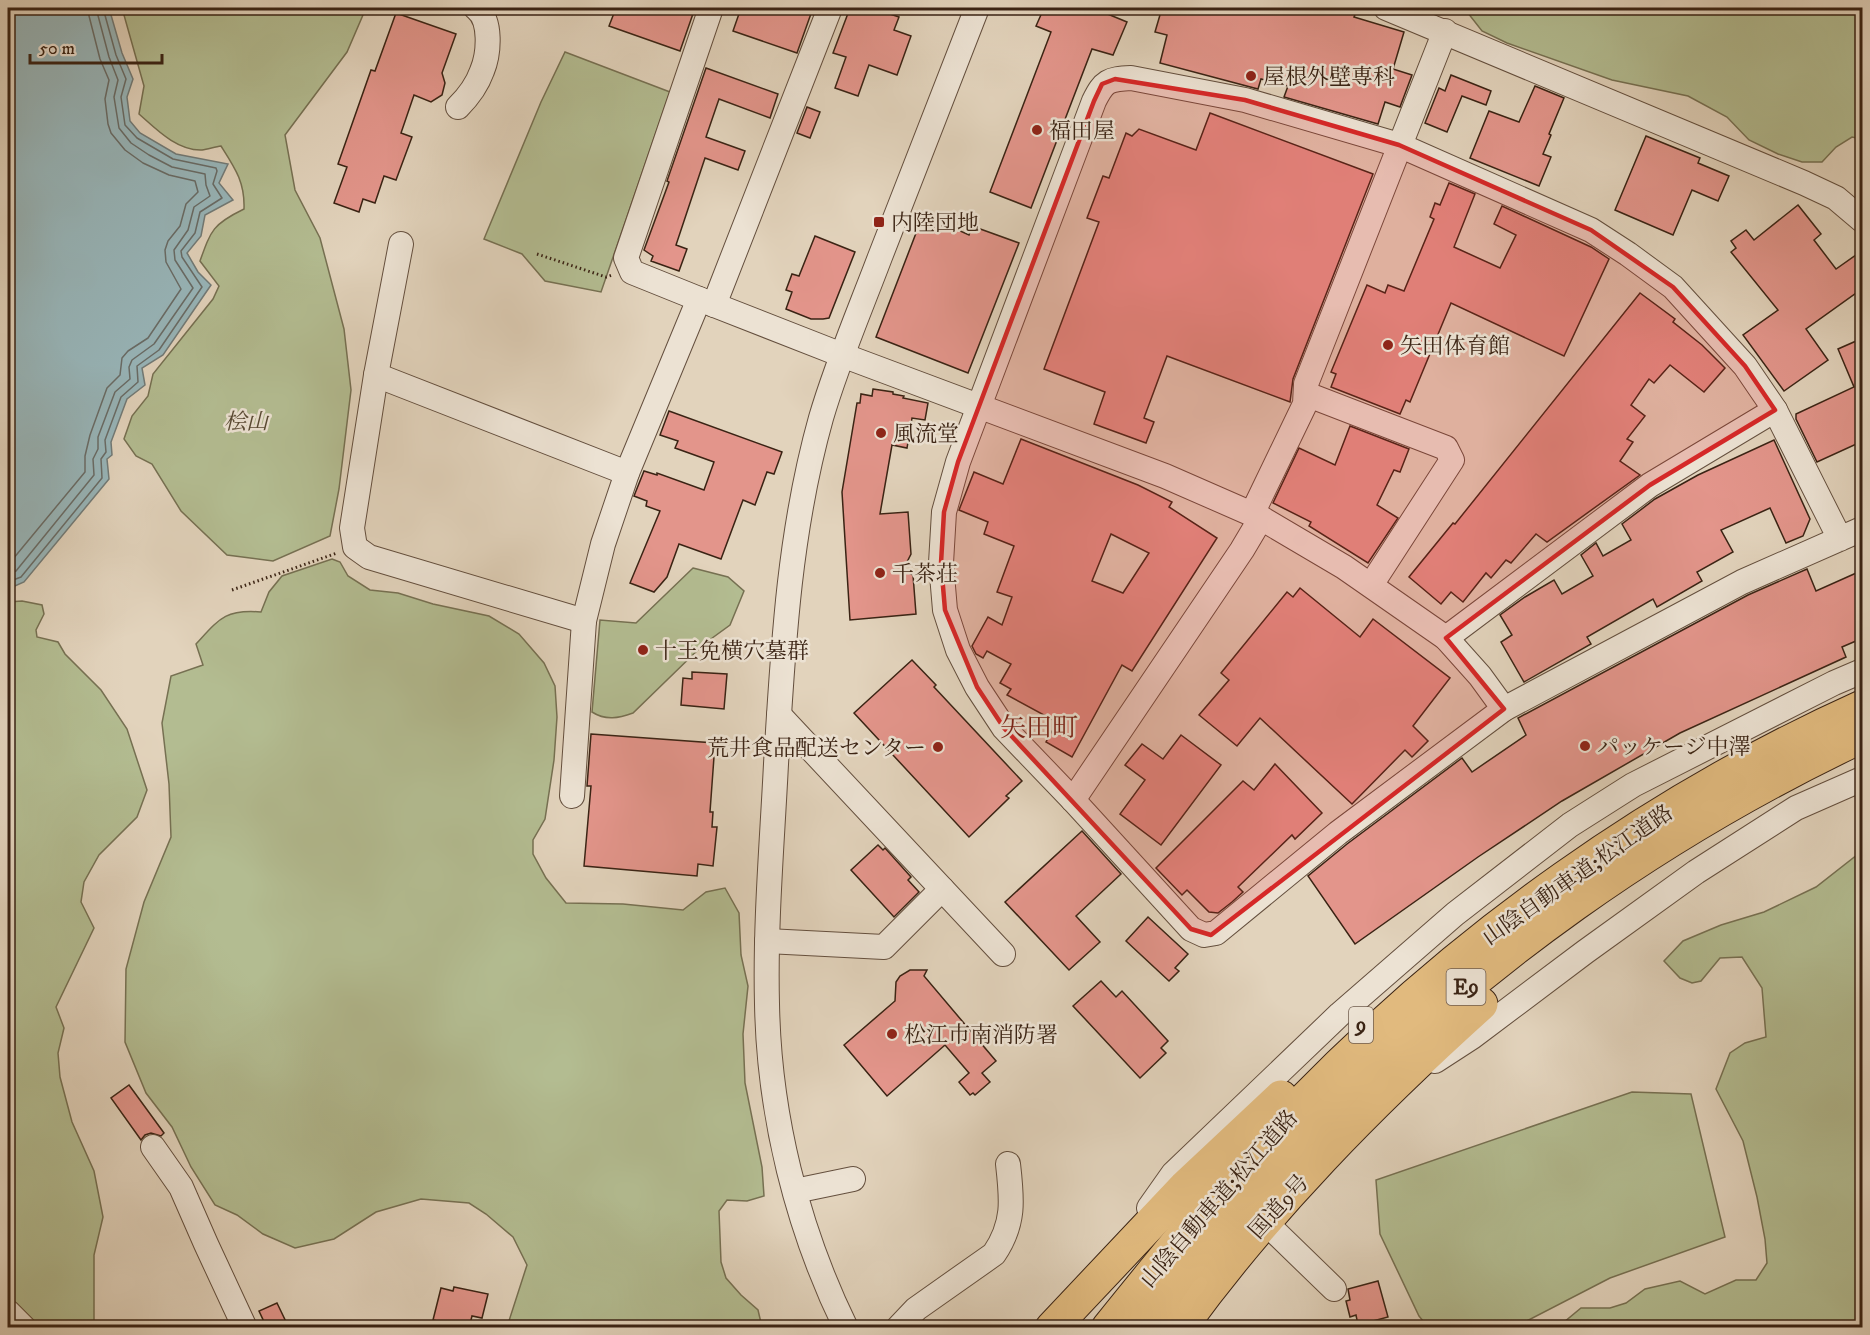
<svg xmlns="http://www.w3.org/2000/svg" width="1870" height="1335" font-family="'IM FELL DW Pica','Noto Serif JP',serif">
<rect width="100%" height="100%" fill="#e2d3bc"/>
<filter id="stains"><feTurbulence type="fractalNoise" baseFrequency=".00333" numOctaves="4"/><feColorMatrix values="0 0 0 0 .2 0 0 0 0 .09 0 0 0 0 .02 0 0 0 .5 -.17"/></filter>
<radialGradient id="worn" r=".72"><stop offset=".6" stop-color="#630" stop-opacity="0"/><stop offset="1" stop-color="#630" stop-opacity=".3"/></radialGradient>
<!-- green -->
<g fill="#b3bc91" stroke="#767052" stroke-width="1.5">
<path d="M122 8H366L347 52 285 135 295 190 320 238 344 329 351 390 339 489 330 536 273 561 227 555 181 511 152 464 136 456 124 439 132 416 148 396 153 374 213 299 219 286 200 261C211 230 213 224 244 209 245 182 235 168 221 146 215 147 208 149 202 150 177 151 156 129 139 114L144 86Z"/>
<polygon points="1464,8 1862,8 1862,139 1852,137 1836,147 1822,162 1802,162 1778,154 1749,140 1727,117 1688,96 1612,80 1507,43 1482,31"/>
<polygon points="565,52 670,92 601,292 545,281 522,254 484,239 541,102"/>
<path d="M332 559 340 562 348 576 370 590 398 593 433 604 489 616 519 634 544 663 555 686 557 717 554 760 545 819 533 840V854L546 878 566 903 623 904 683 910 706 892 725 888 739 913 741 955 748 986 743 1034 745 1083 762 1167 764 1196 747 1201 727 1200 719 1211 721 1262 726 1278 741 1295 758 1310 762 1327H507L527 1265 513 1237 486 1214 469 1203 421 1199 376 1212 334 1239 295 1248 263 1234 237 1215 215 1205 191 1167 172 1127 146 1093 125 1042 126 969 144 902 171 837 169 784 162 723 171 676 203 665 196 644C219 619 225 609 261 612L269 592 282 576Z"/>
<path d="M693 568 728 577 744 591 730 625 704 644 633 713C619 718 606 721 592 712L600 620 636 623Z"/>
<polygon points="22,601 42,605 44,614 36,630 37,637 58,642 65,654 101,690 127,729 147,790 137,817 99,855 84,882 81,902 94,928 56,1007 64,1028 58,1053 60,1077 72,1122 94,1171 103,1217 94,1255 94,1327 8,1328 8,602"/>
<polygon points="1862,851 1862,1327 1534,1327 1564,1322 1581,1308 1610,1308 1626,1303 1645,1289 1680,1281 1705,1294 1736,1280 1756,1280 1767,1263 1765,1239 1757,1197 1743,1141 1716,1089 1730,1053 1745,1043 1766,1037 1762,988 1742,957 1720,958 1701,981 1692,983 1680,978 1664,961 1683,941 1721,925 1764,912 1816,887"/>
<polygon points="1632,1092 1691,1094 1725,1237 1610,1278 1515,1327 1428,1327 1419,1316 1380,1234 1376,1180"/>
</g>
<!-- water -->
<polygon fill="#98b6ba" stroke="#727b78" stroke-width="1.5" points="8,8 109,8 122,53 133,79 127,97 130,121 140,133 176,154 228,164 219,183 233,200 205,215 201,236 187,253 198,272 211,285 163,355 142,368 145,385 127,399 111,442 112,455 107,459 109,479 24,582 8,589"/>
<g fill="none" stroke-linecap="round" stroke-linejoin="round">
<!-- shore -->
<g stroke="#696c67" stroke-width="1.5">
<polyline points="8,565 85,472 85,456 90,435 107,388 120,375 122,358 128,351 148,338 181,289 166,262 165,250 168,241 180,226 186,204 198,192 195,181 169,175 143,163 125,150 111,133 108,124 105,99 109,80 100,59 87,8"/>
<polyline points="8,574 16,571 94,475 93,459 98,449 98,437 115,392 130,379 129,367 132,360 154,344 193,288 175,260 174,250 188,230 194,207 210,196 206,185 205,174 172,167 149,155 131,143 119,128 114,97 118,80 109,57 96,8"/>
<polyline points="8,582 21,577 102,478 101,459 106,452 105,440 121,397 138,382 137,366 159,350 202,287 182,257 181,251 195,233 200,212 222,198 213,184 217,171 216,168 173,159 137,138 125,125 121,97 126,79 116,55 103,8"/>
</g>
</g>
<!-- building -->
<g fill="#e3958b" stroke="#3a2314" stroke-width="1.5" fill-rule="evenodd">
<polygon points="616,8 695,8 680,51 609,26"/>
<polygon points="741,8 813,8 797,53 733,31"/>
<polygon points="850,8 872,8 899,17 894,30 911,36 897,75 869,65 858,96 835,88 846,57 833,53"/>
<polygon points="1044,8 1093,8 1127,22 1113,55 1092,49 1031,208 990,192 1051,32 1036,26"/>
<polygon points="1162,8 1194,8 1208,11 1209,8 1349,8 1357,10 1354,17 1404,32 1393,69 1412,75 1400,107 1385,102 1378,124 1284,97 1288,86 1261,79 1258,89 1160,63 1167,35 1155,32"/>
<polygon points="396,13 456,34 442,73 445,83 442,95 431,102 414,95 401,133 412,137 396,180 384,176 375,203 363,199 359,212 334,203 347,167 338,164 371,70 375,71"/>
<polygon points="706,68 778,94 770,118 719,99 706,137 745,151 738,170 705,158 676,245 687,249 679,271 651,261 653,256 644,250 669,182 667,181"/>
<polygon points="1451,75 1491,91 1486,105 1462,96 1447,132 1425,123 1439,88 1445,91"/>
<polygon points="1535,86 1564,98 1549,134 1551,135 1543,154 1551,157 1539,186 1470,158 1489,111 1519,122"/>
<polygon points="807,107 820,112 810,138 797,133"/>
<polygon points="1210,113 1373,174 1293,379 1290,402 1167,356 1144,418 1154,422 1146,443 1094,424 1105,392 1044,369 1099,222 1087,218 1103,176 1109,178 1126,133 1132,136 1139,129 1196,150"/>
<polygon points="1646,136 1700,158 1698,163 1729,176 1718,201 1692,190 1673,235 1615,210"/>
<polygon points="1449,183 1475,194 1454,247 1500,268 1516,235 1494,224 1502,206 1591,247 1609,259 1564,356 1451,303 1410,402 1406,400 1400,414 1331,387 1336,374 1331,372 1367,285 1385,293 1388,285 1404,291 1434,219 1430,217 1435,203 1440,205"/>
<polygon points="1798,205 1821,234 1814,240 1836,269 1863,250 1863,288 1806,329 1828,360 1784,391 1743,335 1778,310 1731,252 1736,248 1731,241 1746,230 1754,240"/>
<polygon points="923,224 938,228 945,224 969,235 972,226 1019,243 968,373 876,337 918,228"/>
<polygon points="815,236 855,252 829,318 823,319 811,319 786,309 792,292 786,290 792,274 799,276"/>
<polygon points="1640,293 1675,319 1673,322 1702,345 1725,368 1704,392 1670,365 1654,383 1649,379 1631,405 1645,416 1627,439 1633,442 1620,461 1640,475 1547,542 1536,534 1511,563 1506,560 1491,578 1486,573 1463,602 1451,592 1441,604 1409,577 1453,523 1455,524"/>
<polygon points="1863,338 1863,441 1817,462 1796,419 1796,414 1854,387 1838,349"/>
<polygon points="873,389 893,392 893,394 904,396 903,398 928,403 925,420 912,418 907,448 892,445 880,514 908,512 911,554 903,570 913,575 916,614 850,620 842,492 857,403 860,403 861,394 872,396"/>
<polygon points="669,411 782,452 774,474 767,472 755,505 743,500 721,559 679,544 667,577 654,592 630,583 660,511 646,506 647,501 634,496 644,471 657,475 657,473 704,490 714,462 675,448 678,441 660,435"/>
<polygon points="1350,426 1409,449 1400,472 1394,470 1377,505 1398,518 1368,563 1309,526 1311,522 1273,503 1299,448 1335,465"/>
<path d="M1021 439 1138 485 1172 502 1169 507 1217 538 1132 671 1122 665 1072 757 1046 742 1057 722 1007 695 1011 689 1000 683 1011 664 987 651 983 658 976 654 972 646 988 617 1002 625 1012 597 997 592 1014 546 984 534 988 522 959 510 974 472 1003 484ZM1111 534 1149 553 1123 593 1092 581Z"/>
<polygon points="1774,440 1810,519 1803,536 1786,543 1770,508 1721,530 1733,552 1697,572 1702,581 1657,607 1653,599 1587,637 1591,644 1524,682 1501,642 1512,635 1500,615 1525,597 1554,580 1562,594 1593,576 1581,555 1596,543 1603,556 1631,540 1622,524 1655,499 1698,475"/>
<polygon points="1807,569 1816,591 1863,570 1863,638 1842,647 1846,657 1680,733 1562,801 1478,857 1355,944 1308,876 1347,844 1462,758 1472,772 1526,735 1518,718 1748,595"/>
<polygon points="1300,588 1360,637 1373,619 1450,678 1413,726 1428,741 1412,757 1405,750 1352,804 1260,718 1237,746 1199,715 1229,680 1221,673 1287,592 1293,597"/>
<polygon points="912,660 936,685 934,687 1022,781 1006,796 1009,798 969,837 854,713"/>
<polygon points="692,672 727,674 724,709 681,705 683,678 692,679"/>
<polygon points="591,734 715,743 710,812 713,812 712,827 717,827 713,866 698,864 697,876 584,866 591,786 587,786"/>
<polygon points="1181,735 1221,765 1161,845 1120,814 1145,780 1125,765 1142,744 1163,759"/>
<polygon points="1275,764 1322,813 1295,839 1292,835 1238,887 1243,892 1232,902 1218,913 1209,912 1187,890 1182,895 1156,868 1243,781 1254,790"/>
<polygon points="1082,831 1121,874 1076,916 1100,942 1069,970 1005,902"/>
<polygon points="878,845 883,850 885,848 911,877 908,880 919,892 894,917 851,870"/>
<polygon points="1148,917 1188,954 1175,968 1179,971 1169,981 1126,941"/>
<polygon points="910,970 927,970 924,976 996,1061 982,1073 990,1082 975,1095 973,1093 970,1095 959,1082 969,1073 945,1045 887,1096 844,1045 895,1001 896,982 900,976"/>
<polygon points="1101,981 1116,997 1122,991 1168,1041 1161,1048 1166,1053 1140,1078 1073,1006"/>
<polygon points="129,1085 164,1133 161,1136 151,1133 145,1135 141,1140 111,1098"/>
<polygon points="1378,1281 1388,1317 1358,1325 1356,1315 1350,1317 1346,1301 1350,1300 1348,1289"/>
<polygon points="454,1287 488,1294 482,1318 472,1316 469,1328 433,1320 441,1288 453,1291"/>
<polygon points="277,1303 289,1328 267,1328 259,1311"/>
</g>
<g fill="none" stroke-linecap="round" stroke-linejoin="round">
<defs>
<g id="minor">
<polyline points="1386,8 1804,183 1836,198 1862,220"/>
<path d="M458 107C468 97 477 85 482 71 489 54 492 20 476 8"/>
<polyline points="401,244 376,375 352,528 355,547 369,557 584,621"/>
<polyline points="699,299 632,272 626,258 711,8"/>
<polyline points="714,305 830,8"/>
<polyline points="376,375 627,473"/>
<polyline points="1306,394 1446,448 1452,460 1371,585"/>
<polyline points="1252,514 1305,404 1306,384 1445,31"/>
<path d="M1840 539 1775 410 1745 366 1673 287 1628 254 1591 230 1399 145 1245 100 1131 78C1108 79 1104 81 1094 101L958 462 944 512 941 563 945 610 958 650 977 687 1004 728 1073 800 1191 929 1204 935 1216 933 1338 833 1504 709 1742 582 1862 529"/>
<polyline points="1446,638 1650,485 1775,410"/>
<polyline points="779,715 1003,954"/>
<polyline points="572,796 584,621 603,544 627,473 699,299 842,355 1165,476 1261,518 1344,567 1446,638 1480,676 1504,709"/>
<polyline points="1073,800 1242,550 1261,518"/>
<polyline points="767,941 884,947 942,889"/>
<polyline points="1435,1061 1472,1037 1585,952 1696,872 1796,808 1862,779"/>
<polyline points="153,1147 181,1187 206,1244 245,1328"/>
<polyline points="795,1191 853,1179"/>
<polyline points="1149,1208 1173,1174 1340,1014 1455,914 1570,825 1633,785 1834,683 1862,671"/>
<polyline points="1264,1221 1334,1289"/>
<polyline points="8,1312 24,1328"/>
<path d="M846 1328C797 1228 769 1115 767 1004 765 924 772 844 776 764 783 647 789 532 821 418 837 363 860 310 880 257 912 174 944 91 977 8"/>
<path d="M898 1328 916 1309 994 1254C1015 1223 1012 1199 1008 1164"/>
</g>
<g id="highway">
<polyline points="1052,1328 1185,1187 1281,1097"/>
<path d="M1108 1328C1170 1251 1233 1173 1302 1102 1462 938 1653 801 1862 707"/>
<path d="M1141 1328C1199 1257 1258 1187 1322 1121 1477 961 1661 831 1862 736"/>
<path d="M1180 1328C1267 1208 1371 1103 1481 1004"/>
</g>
</defs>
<!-- minor casing -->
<use href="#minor" stroke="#644f3e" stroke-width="26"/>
<!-- highway casing -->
<use href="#highway" stroke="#3a2314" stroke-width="35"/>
<!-- path -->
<g stroke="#3a2314" stroke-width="3" stroke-dasharray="1.5 3" stroke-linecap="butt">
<polyline points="537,254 606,277 612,275"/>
<polyline points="232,590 337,553"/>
</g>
<!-- minor -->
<use href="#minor" stroke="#ece2d3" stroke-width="24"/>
<!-- highway -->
<use href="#highway" stroke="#e1ba7e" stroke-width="33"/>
</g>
<!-- marked area -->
<path fill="#d62828" fill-opacity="0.2" stroke="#d62828" stroke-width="4.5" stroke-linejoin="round" d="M1115 79 1245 100 1399 145 1591 230 1673 287 1745 366 1775 410 1650 485 1446 638 1504 709 1211 935 1191 929 1004 728 977 687 945 610 941 563 944 512 958 462 1094 101 1102 84Z"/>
<!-- markers -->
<g fill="#8f2418" stroke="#ece2d3" stroke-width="2">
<circle cx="1251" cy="76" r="6"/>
<circle cx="1037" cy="130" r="6"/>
<rect x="873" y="216" width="12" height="12" rx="3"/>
<circle cx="1388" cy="345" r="6"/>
<circle cx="881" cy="433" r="6"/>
<circle cx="880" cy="573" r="6"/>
<circle cx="643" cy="650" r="6"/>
<circle cx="1585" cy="746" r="6"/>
<circle cx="938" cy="747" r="6"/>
<circle cx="892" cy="1034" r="6"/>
</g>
<g text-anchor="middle" stroke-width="5" stroke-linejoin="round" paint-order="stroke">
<!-- shield labels -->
<g fill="#ece2d3" stroke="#6f5c4d" stroke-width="1.5">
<rect x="1446.5" y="969" width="39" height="36" rx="4.5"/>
<rect x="1349" y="1007" width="24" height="36" rx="4.5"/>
</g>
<g font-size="21" font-weight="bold" fill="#3a2314">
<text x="1466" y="994">E9</text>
<text x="1361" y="1032">9</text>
</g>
<!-- poi labels -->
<g font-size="22" fill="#3a2314" stroke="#ece2d3" text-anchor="start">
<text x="1263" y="84">屋根外壁専科</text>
<text x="1049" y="138">福田屋</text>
<text x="891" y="230">内陸団地</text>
<text x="1400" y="353">矢田体育館</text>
<text x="893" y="441">風流堂</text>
<text x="892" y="581">千茶荘</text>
<text x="655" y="658">十王免横穴墓群</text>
<text x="1597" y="754">パッケージ中澤</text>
<text x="926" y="755" text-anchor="end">荒井食品配送センター</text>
<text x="904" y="1042">松江市南消防署</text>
</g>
<!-- park labels -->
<g font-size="22" font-style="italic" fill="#584933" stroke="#ece2d3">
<text x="246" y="429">桧山</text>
</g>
<!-- street labels -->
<g font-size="22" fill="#3a2314" stroke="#ece2d3">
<text transform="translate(1577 874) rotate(-35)" y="8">山陰自動車道;松江道路</text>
<text transform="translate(1218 1198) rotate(-49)" y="8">山陰自動車道;松江道路</text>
<text transform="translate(1278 1206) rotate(-48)" y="8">国道9号</text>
</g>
<!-- quarter labels -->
<g font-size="26" fill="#7a1f14" stroke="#ece2d3">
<text x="1039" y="736">矢田町</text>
</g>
</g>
<!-- margin -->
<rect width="1870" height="1335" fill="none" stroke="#e2d3bc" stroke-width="30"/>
<rect x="9" y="9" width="1852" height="1317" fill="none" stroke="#3a2314" stroke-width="3"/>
<rect x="15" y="15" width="1840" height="1305" fill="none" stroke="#3a2314" stroke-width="1.5"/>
<!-- scale -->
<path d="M30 54v9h132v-9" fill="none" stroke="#3a2314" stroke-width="3"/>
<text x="39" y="54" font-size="18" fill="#3a2314" stroke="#ece2d3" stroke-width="4.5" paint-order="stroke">50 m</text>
<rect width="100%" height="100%" filter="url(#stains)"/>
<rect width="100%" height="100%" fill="url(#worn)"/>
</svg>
